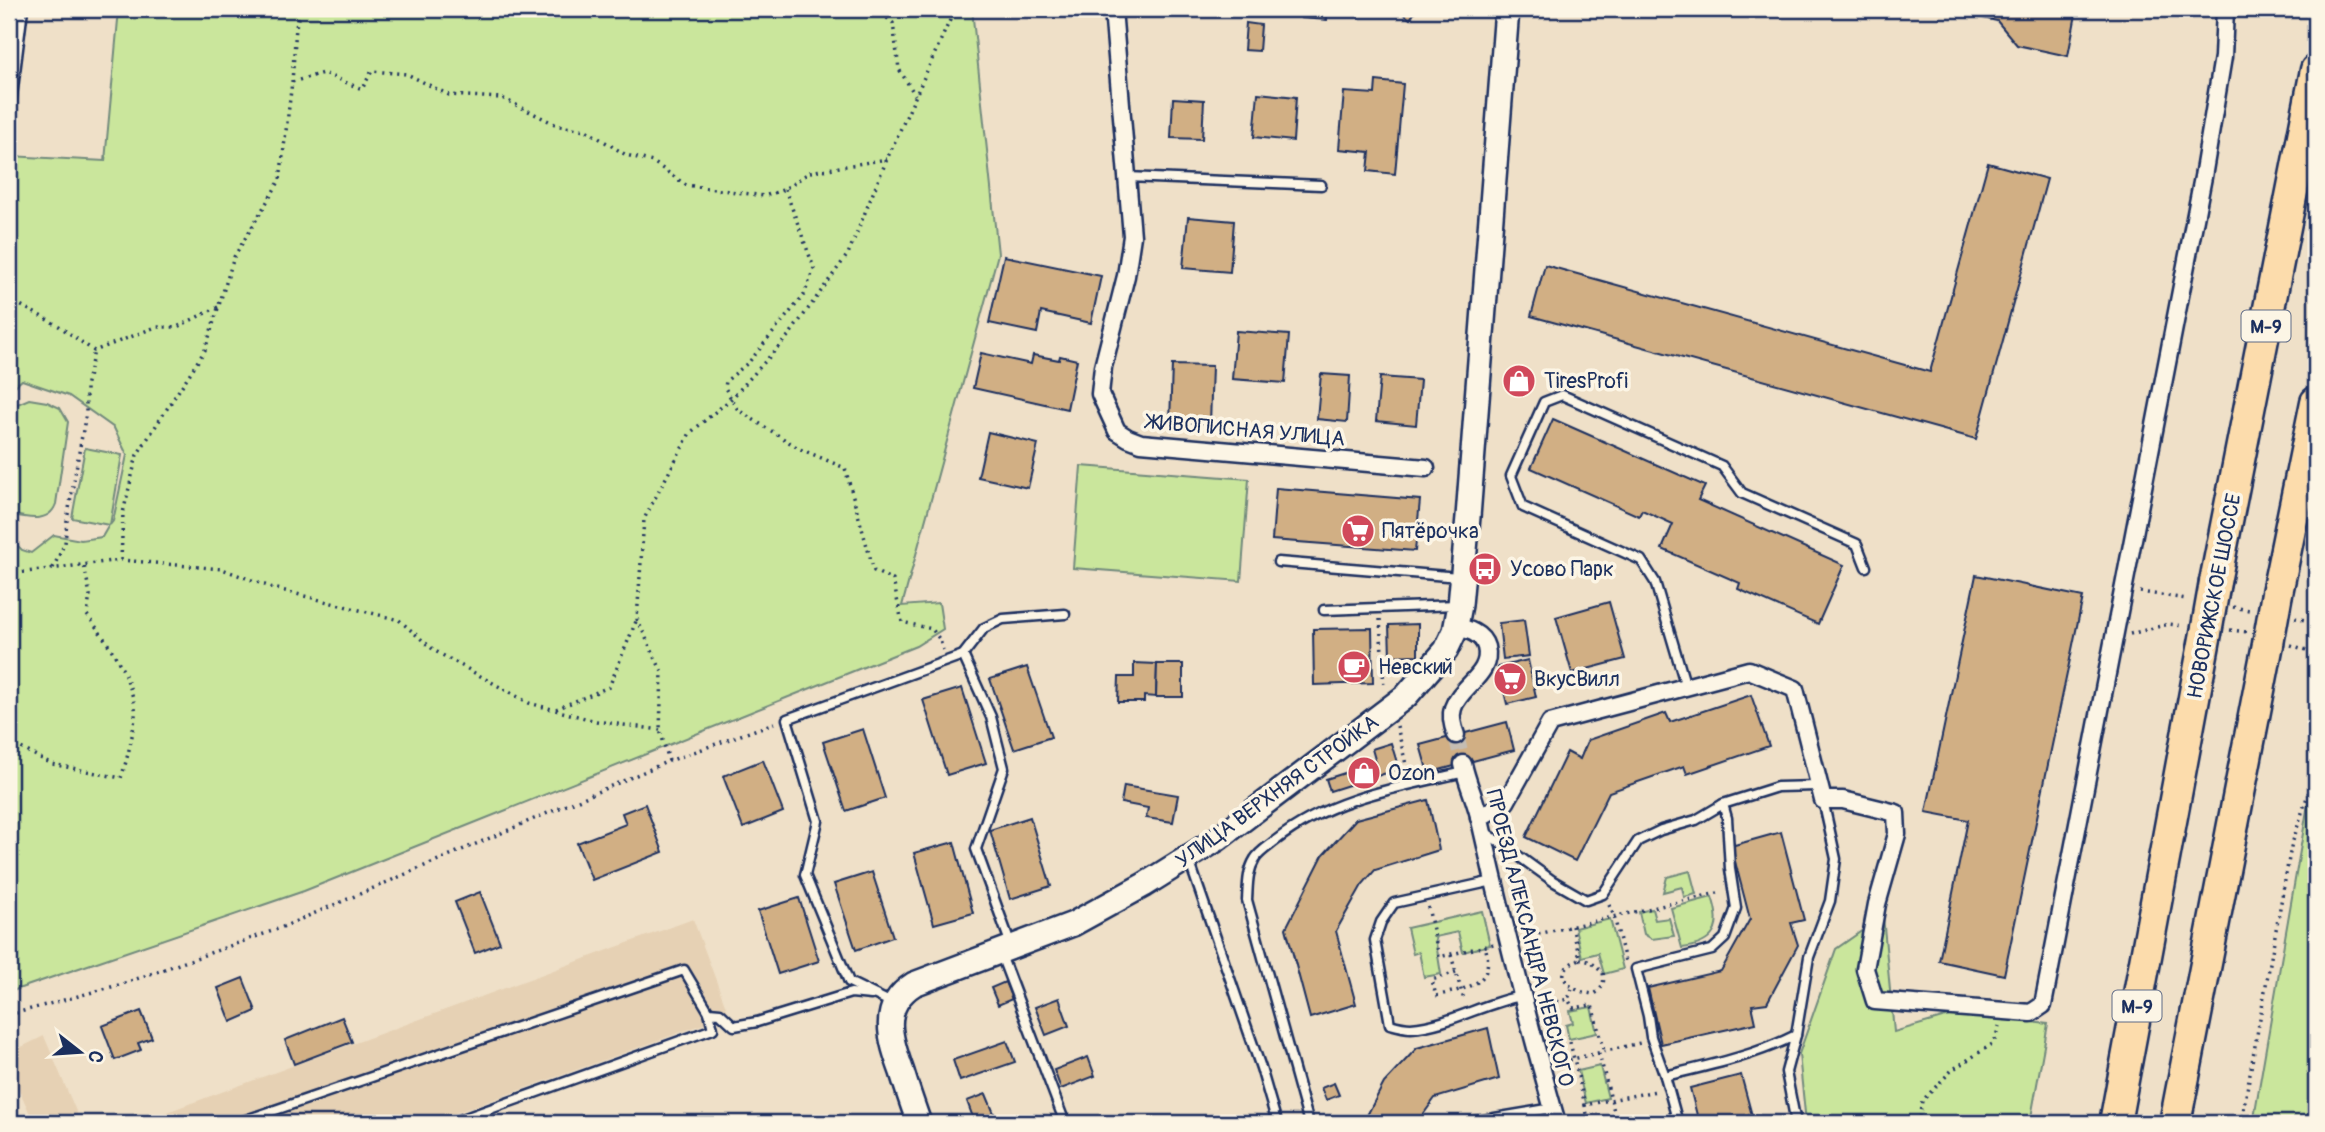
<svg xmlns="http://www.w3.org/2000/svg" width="2325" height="1132" font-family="Pangolin,sans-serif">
<rect width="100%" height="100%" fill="#efe0c8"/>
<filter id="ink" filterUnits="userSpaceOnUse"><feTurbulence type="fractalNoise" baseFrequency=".0143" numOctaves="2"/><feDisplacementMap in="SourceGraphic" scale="14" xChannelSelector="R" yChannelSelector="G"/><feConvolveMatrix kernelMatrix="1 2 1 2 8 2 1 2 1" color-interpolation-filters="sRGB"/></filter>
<g filter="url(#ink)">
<!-- built -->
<g fill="#e6d1b4">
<polygon points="693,919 729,1015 428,1123 137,1123"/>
<polygon points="44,1036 81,1123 34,1123 9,1067 9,1053"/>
</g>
<!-- green -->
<g fill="#cae69c" stroke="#728a7d" stroke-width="2">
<polygon points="119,9 972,9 998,254 902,606 939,603 943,629 916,646 304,891 9,992 9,537 22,550 31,553 54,535 81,540 102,537 109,525 72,518 85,448 122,455 110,525 113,521 127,455 114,428 69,396 22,380 9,391 9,156 105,161"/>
<path d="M29 399 47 402 60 408 68 422 56 504C49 524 26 518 9 514V417L15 405Z"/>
<polygon points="1081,466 1249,479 1241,581 1073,568"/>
<polygon points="2316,758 2316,1123 2253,1123"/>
<polygon points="1690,871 1696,894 1684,897 1682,887 1663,892 1667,877"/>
<path d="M1712 897C1723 928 1715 944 1682 948L1671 908Z"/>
<polygon points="1652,909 1655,920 1669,918 1674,936 1652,939 1644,934 1639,912"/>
<polygon points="1482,911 1490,945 1463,952 1458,932 1435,937 1441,974 1424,977 1419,952 1413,954 1407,928"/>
<polygon points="1883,916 1894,1032 1956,1014 2048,1024 2030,1123 1806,1123 1799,1054 1836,949"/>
<polygon points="1610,919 1623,969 1604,974 1598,953 1582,957 1575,928"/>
<polygon points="1591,1007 1597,1033 1569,1039 1566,1025 1573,1023 1570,1011"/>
<polygon points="1600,1066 1608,1098 1586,1103 1578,1071"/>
</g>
<!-- building -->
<g fill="#d1af84" stroke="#1b2f5e" stroke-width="2">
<polygon points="1302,9 1327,9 1327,20 1301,18"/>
<polygon points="1397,9 1417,9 1410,19"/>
<polygon points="1940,9 2077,9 2068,56 2017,45 1997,21"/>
<polygon points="1246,23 1261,25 1259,51 1244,50"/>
<polygon points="1376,81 1403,84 1395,174 1368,171 1370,152 1339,149 1344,92 1375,94"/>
<polygon points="1258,93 1296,97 1293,141 1254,137"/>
<polygon points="1173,98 1204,100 1202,139 1171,138"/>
<polygon points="1988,163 2047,179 1976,439 1531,316 1545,265 1930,372"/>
<polygon points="1188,217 1234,221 1230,272 1183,268"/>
<polygon points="1004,256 1101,276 1091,323 1041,312 1037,333 989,323"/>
<polygon points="1236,331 1289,335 1285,383 1232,379"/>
<polygon points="981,353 1031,364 1033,355 1059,360 1060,356 1077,360 1067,409 973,388"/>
<polygon points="1172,365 1212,366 1210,424 1170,422"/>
<polygon points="1321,374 1350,376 1347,422 1317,419"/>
<polygon points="1380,377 1420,380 1416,425 1376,421"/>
<polygon points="1553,419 1705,486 1698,500 1844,565 1818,624 1738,589 1740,583 1662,549 1673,524 1642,510 1639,516 1531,468"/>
<polygon points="988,432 1038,444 1028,488 978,477"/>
<polygon points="1276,488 1420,500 1415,551 1272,540"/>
<polygon points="1976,575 2083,597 2004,975 1939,961 1968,820 1926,812"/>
<polygon points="1609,602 1625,659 1572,673 1556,617"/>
<polygon points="1524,620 1529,656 1503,659 1499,623"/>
<polygon points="1418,624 1418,655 1390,656 1389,625"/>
<polygon points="1372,628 1373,683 1314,685 1313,629"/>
<polygon points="1528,660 1536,697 1507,704 1498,667"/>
<polygon points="1134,663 1157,664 1156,697 1144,696 1144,702 1118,702 1119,677 1134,677"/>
<polygon points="1157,664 1183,664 1183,697 1156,697"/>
<polygon points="1027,667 1051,737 1014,749 990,679"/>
<polygon points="962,688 986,763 947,775 923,700"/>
<polygon points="1751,695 1769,746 1687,774 1684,766 1609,792 1575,861 1526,837 1567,752 1580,759 1588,740 1666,713 1670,722"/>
<polygon points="1507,722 1514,750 1428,773 1420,745"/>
<polygon points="863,729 885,798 846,811 823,742"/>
<polygon points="1391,743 1399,769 1330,791 1326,779 1376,763 1372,749"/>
<polygon points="763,760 783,812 743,828 723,776"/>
<polygon points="1124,786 1178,795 1173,822 1146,818 1148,808 1121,803"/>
<polygon points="1428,800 1439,850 1375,870 1362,885 1336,931 1356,1004 1310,1018 1286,928 1323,855 1356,819"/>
<polygon points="645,804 663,852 592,880 577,843 626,824 622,813"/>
<polygon points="1030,817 1051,886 1010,899 990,830"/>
<polygon points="1781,832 1804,920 1791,923 1798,945 1767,1003 1752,1005 1756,1023 1661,1044 1648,988 1721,971 1750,919 1731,846"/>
<polygon points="954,842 973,913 934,924 914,853"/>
<polygon points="872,872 893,937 856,950 834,884"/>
<polygon points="480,892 500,943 475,953 455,902"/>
<polygon points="799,898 819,961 778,974 758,911"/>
<polygon points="243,978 256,1011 231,1022 218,988"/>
<polygon points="1005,982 1012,999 998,1005 991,988"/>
<polygon points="1059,998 1069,1026 1046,1035 1035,1007"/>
<polygon points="141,1011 152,1038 138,1043 141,1050 115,1060 102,1026"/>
<polygon points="342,1017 352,1042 294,1064 285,1040"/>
<polygon points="1488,1028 1499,1079 1435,1098 1417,1123 1363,1123 1384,1083 1417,1048"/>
<polygon points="1007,1041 1015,1062 960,1081 953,1060"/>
<polygon points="1088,1057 1095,1076 1061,1089 1054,1070"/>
<polygon points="1741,1075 1754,1123 1699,1123 1690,1088"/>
<polygon points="1334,1083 1339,1095 1326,1100 1321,1088"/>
<polygon points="986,1094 998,1123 975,1123 967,1101"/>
</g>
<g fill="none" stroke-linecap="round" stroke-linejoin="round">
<!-- street-tunnel -->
<polyline stroke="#c5bdb3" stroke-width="16" stroke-dasharray="16 8" stroke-linecap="butt" points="1456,735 1463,764"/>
<defs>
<g id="lane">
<polyline points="9,120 23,9"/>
<polyline points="1127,177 1321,185"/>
<polyline points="1278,562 1459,577"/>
<polyline points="1324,610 1457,605"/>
<polyline points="963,655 991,717 1004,768 976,849 1011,945"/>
<polyline points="1686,687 1655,582 1641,560 1523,507 1511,476 1544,402 1562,395 1722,466 1742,493 1857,544 1866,567"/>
<polyline points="1484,831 1553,881 1586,900 1603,894 1638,841 1661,830 1696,820 1723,804"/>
<polyline points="1189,860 1261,1068 1277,1123"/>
<path d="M1493 881 1394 903 1381 922 1375 940 1390 1024C1397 1026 1404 1028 1411 1028 1449 1025 1484 1003 1521 996"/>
<polyline points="1001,955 1065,1123"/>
<polyline points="894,1004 849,982 805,875 818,821 787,719 963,655 984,628 1003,619 1065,614"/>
<path d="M1665 1076C1711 1065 1754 1056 1796 1035"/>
<polyline points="237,1123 684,970 709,1012"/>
<polyline points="451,1123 713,1029 709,1012 720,1013 734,1026 757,1022 851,993 871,995"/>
<path d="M1309 1123 1247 900C1248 886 1247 872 1255 859 1259 852 1269 846 1275 841 1329 798 1399 787 1465 772"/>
<polyline points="1465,1123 1553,1108"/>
<polyline points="1678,1123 1665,1076 1651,1037 1648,1016 1636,969 1712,950 1725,938 1736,908 1730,869 1727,818 1723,804 1777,787 1818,786"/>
<polyline points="1796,1123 1786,1072 1796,1035 1809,957 1830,901 1836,859 1823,800"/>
</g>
<g id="street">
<polyline points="1113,9 1132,236 1126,276 1103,367 1100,394 1117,431 1128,438 1141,443 1426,468"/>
<path d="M1455 627C1468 629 1482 633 1486 647 1493 674 1460 686 1453 708 1450 717 1453 727 1456 735"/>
<path d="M1463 764C1467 783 1476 801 1480 820 1503 922 1528 1023 1557 1123"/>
<polyline points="1479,818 1506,802 1550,723 1749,670 1795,689 1823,800 1843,800 1896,813 1897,834 1877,904 1865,969 1875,1001 2031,1013 2043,1005 2203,177 2223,57 2225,9"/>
</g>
<path id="secondary" d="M919 1123C913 1106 907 1089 902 1072 890 1039 879 1006 914 984L1073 924 1144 885 1216 840 1406 696 1446 650 1455 631 1460 605 1468 517 1507 9"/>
<g id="highway">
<polyline points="2215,582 2316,70"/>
<polyline points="2277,593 2316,402"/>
<polyline points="2115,1123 2206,633"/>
<polyline points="2175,1123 2268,644"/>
</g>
</defs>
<!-- lane casing -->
<use href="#lane" stroke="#1b2f5e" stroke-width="13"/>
<!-- street casing -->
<use href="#street" stroke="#1b2f5e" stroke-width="21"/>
<!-- secondary casing -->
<use href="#secondary" stroke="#1b2f5e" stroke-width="28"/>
<!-- highway casing -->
<use href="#highway" stroke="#1b2f5e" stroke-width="35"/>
<!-- path -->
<g stroke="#1b2f5e" stroke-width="3.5" stroke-dasharray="2 5" stroke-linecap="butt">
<polyline points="876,9 893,23 899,69 915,95"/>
<polyline points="292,82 296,27 300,9"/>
<polyline points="785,189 814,268 804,295 749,362 726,381 725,388 738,410 800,449 845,468 874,571 893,580 902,622 932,629 940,640 943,650"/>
<polyline points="9,299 59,326 94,351 156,327 177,327 220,306"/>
<polyline points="121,560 123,513 137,455 205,350 234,257 280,180 292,82 323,73 362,89 372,71 407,74 449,95 502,98 559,126 586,130 626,155 653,162 686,185 764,196 783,190 810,172 887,159"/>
<polyline points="53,568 65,543 67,520 86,413 86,387 94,351"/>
<polyline points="9,574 121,560 222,569 273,588 399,620 435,651 529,703 596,721 660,730"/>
<polyline points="2140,592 2187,599"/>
<polyline points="2233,607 2249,610"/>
<polyline points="2295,618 2316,622"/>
<polyline points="1380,619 1384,688"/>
<polyline points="2230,630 2247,632"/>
<polyline points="2130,634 2169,624 2184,626"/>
<polyline points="2291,645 2316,653"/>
<polyline points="556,709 609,687 637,619"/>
<polyline points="1397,726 1408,773"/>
<path d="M9 742 52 764 121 778C126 764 137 721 135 707 129 673 108 642 87 615L90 595 84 565"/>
<polyline points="669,761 660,730 662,672 637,619 644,519 690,433 732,398 790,334 848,254 887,159 950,20 949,9"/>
<polyline points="1609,905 1614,916 1625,961"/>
<polyline points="1428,907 1439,957 1494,944"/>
<path d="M1572 926 1580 959C1548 972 1569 992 1594 994 1602 990 1605 983 1603 973L1591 962 1580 959"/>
<polyline points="1525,937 1722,892"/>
<polyline points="1451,955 1464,1000"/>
<path d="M1456 972 1432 980 1436 996C1465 988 1497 986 1485 946"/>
<polyline points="1572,989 1568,999 1573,1008 1592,1005 1604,1051"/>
<polyline points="1543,1005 1568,999"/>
<polyline points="9,1015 122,984 278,929 669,761 774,723"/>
<polyline points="1570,1042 1585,1105 1656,1091"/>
<polyline points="1599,1053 1617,1123"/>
<polyline points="1556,1063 1640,1043"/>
<polyline points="1585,1105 1589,1123"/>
<polyline points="1916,1123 1919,1119 1922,1101 1952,1070 1994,1043 1999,1026"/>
<polyline points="2241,1123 2291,847 2316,769"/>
</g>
<!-- lane -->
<use href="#lane" stroke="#fcf5e5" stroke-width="8"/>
<!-- street -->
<use href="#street" stroke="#fcf5e5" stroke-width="16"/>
<!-- secondary -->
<use href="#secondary" stroke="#fcf5e5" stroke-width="23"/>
<!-- highway -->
<use href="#highway" stroke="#fcdcac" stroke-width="30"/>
<defs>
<g id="highway-bridge">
<polyline points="2206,633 2215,582"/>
<polyline points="2268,644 2277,593"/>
</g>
</defs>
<!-- highway-bridge casing -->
<use href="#highway-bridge" stroke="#1b2f5e" stroke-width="35" stroke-linecap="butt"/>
<!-- highway-bridge -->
<use href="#highway-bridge" stroke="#fcdcac" stroke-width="30"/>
</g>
</g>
<!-- icons -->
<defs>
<symbol id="shop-disc" viewBox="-11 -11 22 22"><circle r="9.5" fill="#d1495b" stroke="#fcf5e5"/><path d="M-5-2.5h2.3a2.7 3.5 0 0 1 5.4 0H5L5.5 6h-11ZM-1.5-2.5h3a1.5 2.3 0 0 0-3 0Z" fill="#fff"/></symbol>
<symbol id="supermarket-disc" viewBox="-11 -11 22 22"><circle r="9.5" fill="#d1495b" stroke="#fcf5e5"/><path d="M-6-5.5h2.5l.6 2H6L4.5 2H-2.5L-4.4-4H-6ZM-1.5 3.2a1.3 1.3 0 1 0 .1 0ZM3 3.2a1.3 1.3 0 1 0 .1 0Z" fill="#fff"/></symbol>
<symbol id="bus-disc" viewBox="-11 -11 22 22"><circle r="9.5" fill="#d1495b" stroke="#fcf5e5"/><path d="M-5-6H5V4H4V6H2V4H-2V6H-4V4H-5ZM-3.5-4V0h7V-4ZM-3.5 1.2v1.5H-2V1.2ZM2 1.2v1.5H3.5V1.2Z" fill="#fff"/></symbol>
<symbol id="cafe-disc" viewBox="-11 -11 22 22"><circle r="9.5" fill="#d1495b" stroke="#fcf5e5"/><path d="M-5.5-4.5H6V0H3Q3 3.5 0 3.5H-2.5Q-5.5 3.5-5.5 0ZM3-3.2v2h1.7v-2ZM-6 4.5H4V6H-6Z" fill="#fff"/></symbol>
</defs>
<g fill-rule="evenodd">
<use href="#shop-disc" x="1500" y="362" width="38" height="38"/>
<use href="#supermarket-disc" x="1339" y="512" width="38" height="38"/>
<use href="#bus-disc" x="1466" y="550" width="38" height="38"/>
<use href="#cafe-disc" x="1335" y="648" width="38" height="38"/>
<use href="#supermarket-disc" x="1491" y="660" width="38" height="38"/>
<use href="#shop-disc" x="1345" y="754" width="38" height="38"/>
</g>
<g text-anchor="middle" stroke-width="7" stroke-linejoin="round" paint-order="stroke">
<!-- shield labels -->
<g fill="#fcf5e5" stroke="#5e6a86" stroke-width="2">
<rect x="2241.5" y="310.5" width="49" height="31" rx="5"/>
<rect x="2112.5" y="990.5" width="49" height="31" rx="5"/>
</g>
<g font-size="19" font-weight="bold" fill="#1b2f5e">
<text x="2266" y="333">М-9</text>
<text x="2137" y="1013">М-9</text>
</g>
<!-- poi labels -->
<g font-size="21" fill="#1b2f5e" stroke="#fcf5e5" text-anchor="start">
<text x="1544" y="388">TiresProfi</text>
<text x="1382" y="538">Пятёрочка</text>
<text x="1510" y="576">Усово Парк</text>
<text x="1378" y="674">Невский</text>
<text x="1534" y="686">ВкусВилл</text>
<text x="1388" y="780">Ozon</text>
</g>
<!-- street labels -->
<g font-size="21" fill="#1b2f5e" stroke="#fcf5e5">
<text transform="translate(1246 430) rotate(5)" y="7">ЖИВОПИСНАЯ УЛИЦА</text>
<text transform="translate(2214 596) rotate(-79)" y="7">НОВОРИЖСКОЕ ШОССЕ</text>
<text transform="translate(1277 791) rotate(-36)" y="7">УЛИЦА ВЕРХНЯЯ СТРОЙКА</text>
<text transform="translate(1530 938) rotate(76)" y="7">ПРОЕЗД АЛЕКСАНДРА НЕВСКОГО</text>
</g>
</g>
<!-- margin -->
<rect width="2325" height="1132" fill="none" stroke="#fcf5e5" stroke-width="35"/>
<rect x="18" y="18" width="2290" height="1097" fill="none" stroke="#1b2f5e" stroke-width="2.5" filter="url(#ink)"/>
<!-- north arrow -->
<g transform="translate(80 1052) rotate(107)" stroke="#fcf5e5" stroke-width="5" paint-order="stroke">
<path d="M0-5L12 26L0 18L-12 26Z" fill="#1b2f5e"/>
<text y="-10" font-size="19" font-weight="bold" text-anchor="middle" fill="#1b2f5e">С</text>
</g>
</svg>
